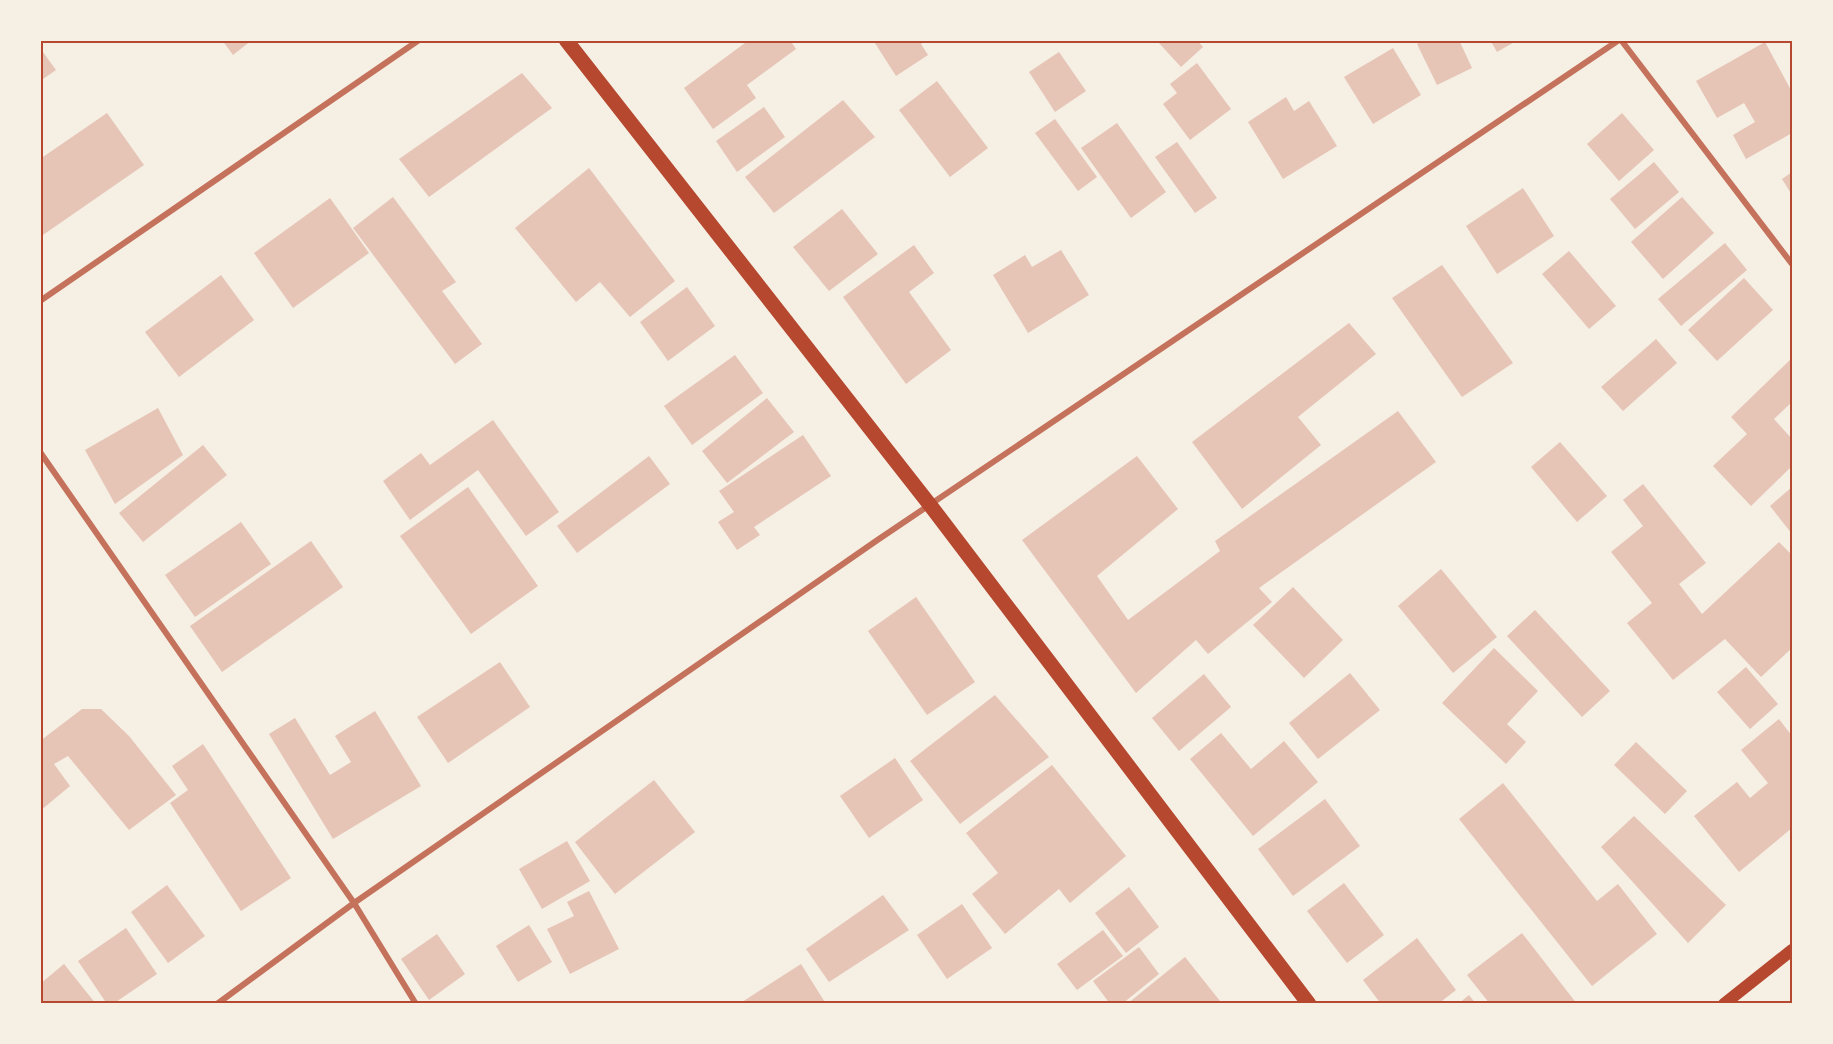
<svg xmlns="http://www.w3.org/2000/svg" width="1833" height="1044" font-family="Lato,sans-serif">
<rect width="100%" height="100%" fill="#f6efe4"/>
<!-- building -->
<g fill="#e6c5b7">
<polygon points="222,40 252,40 233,55"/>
<polygon points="749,40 790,40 796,49 747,85 756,98 713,129 684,88"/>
<polygon points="873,40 926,40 921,44 928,55 896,76"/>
<polygon points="1159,40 1197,40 1203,47 1181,67 1158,42"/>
<polygon points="1424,40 1459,40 1472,68 1437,85 1417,44"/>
<polygon points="1490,40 1518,40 1497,52"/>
<polygon points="1765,42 1792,92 1792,133 1746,159 1733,135 1755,122 1744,103 1717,118 1696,81"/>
<polygon points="40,48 56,70 40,81"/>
<polygon points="1393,48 1421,95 1373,124 1344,77"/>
<polygon points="1059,52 1086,91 1055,112 1029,72"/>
<polygon points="1197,63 1231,109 1190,140 1163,104 1177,93 1170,84"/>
<polygon points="522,73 552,108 429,197 399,159"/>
<polygon points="937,81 988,148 950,177 899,110"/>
<polygon points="1286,97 1294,111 1309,101 1337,146 1283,179 1248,122"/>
<polygon points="843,100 875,137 774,213 745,177"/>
<polygon points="764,107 785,137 737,172 716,141"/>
<polygon points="107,113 144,165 40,237 40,159"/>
<polygon points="1622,113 1654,150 1619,181 1587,144"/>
<polygon points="1055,119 1097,177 1078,191 1035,133"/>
<polygon points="1117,123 1166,192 1131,218 1081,148"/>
<polygon points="1177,142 1217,198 1195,213 1155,157"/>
<polygon points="1654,162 1679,192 1635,229 1610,199"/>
<polygon points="589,168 675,281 630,317 600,282 576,302 515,228"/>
<polygon points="1792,172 1792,195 1782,179"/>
<polygon points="1523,188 1554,236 1497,274 1466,226"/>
<polygon points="393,197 456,282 442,291 482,344 455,364 353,228"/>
<polygon points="1682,197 1714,233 1663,279 1631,242"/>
<polygon points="330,198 369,253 293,308 254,253"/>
<polygon points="842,209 878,254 829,291 793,247"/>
<polygon points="1725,243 1747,270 1681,326 1658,299"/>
<polygon points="914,245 934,273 909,292 951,350 906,384 843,297"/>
<polygon points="1061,250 1089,295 1028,333 993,275 1025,255 1032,267"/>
<polygon points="1569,251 1616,306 1589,329 1542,274"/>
<polygon points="1442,265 1513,363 1462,397 1392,298"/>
<polygon points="221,275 254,320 179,377 145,332"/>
<polygon points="1744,278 1773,310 1717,361 1688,330"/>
<polygon points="687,287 715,326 668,361 640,322"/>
<polygon points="1349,323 1376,354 1298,417 1321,445 1242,509 1192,442"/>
<polygon points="1656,339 1677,363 1623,411 1601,387"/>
<polygon points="735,355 763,393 692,445 664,406"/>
<polygon points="1792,358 1792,402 1774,419 1792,439 1792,466 1751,506 1713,466 1747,434 1731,417"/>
<polygon points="767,398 794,432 727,483 702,451"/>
<polygon points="158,408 183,455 115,504 85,450"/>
<polygon points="1398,411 1436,462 1259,588 1272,602 1208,654 1196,640 1136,693 1022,540 1137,456 1178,509 1097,576 1128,620 1220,551 1215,541"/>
<polygon points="493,420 559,512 526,536 478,470 410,520 383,481 421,453 430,465"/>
<polygon points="803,435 831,476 754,527 760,535 737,550 718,522 734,512 719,491"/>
<polygon points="1560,442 1607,496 1577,522 1531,467"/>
<polygon points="203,445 227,475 143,542 119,513"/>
<polygon points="649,456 670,484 577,553 557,526"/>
<polygon points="1643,484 1706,563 1679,584 1702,614 1779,542 1792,555 1792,648 1761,677 1725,639 1673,680 1627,623 1652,603 1611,552 1643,526 1623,500"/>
<polygon points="468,487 538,586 471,634 400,536"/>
<polygon points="1792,487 1792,534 1770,506"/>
<polygon points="241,522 271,564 195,617 165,575"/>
<polygon points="311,541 343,587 222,672 190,626"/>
<polygon points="1441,569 1497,637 1453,673 1398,606"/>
<polygon points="1293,587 1343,640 1304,678 1253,625"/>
<polygon points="916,597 975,682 927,715 868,631"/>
<polygon points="1535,610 1610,691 1582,717 1507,636"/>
<polygon points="1494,648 1538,691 1507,724 1526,742 1506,764 1442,703"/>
<polygon points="500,662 530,707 448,763 417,717"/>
<polygon points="1746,667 1778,704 1750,729 1717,692"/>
<polygon points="1350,673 1380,710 1318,759 1289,723"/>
<polygon points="1204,674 1231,707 1179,751 1152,718"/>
<polygon points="995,695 1049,757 960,824 910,761"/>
<polygon points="82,709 101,709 129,736 176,795 129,830 68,756 54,764 70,786 40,811 40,741"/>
<polygon points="375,711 421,786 333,839 269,734 295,718 330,775 351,762 335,736"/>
<polygon points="1779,719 1792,736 1792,828 1739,872 1694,816 1737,782 1750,798 1768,783 1741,750"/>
<polygon points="1221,733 1251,769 1284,741 1318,782 1253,836 1190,759"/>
<polygon points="1636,742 1687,791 1665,814 1614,765"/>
<polygon points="203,744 291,878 241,911 170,803 188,790 172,766"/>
<polygon points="895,758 923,800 869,838 840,796"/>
<polygon points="1052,765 1126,856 1070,903 1059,889 1005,934 972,894 998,873 966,833"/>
<polygon points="654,780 695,832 615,894 575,842"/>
<polygon points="1503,783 1597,901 1618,884 1657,934 1592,986 1459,819"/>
<polygon points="1325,799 1360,846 1293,896 1258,849"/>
<polygon points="1634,816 1726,905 1688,943 1601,847"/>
<polygon points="567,841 590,881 542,909 519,869"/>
<polygon points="1344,883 1384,935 1347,963 1307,911"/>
<polygon points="167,885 205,936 168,963 131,912"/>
<polygon points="1129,887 1159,927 1126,953 1095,913"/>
<polygon points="589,891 619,949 570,974 547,929 574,916 567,902"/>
<polygon points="883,895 909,930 829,982 806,949"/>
<polygon points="962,904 992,948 947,979 917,935"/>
<polygon points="529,925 552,962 518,982 496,946"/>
<polygon points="126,928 157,974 113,1004 107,1004 78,961"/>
<polygon points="1103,930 1123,956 1077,990 1057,964"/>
<polygon points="1522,933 1577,1004 1490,1004 1467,975"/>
<polygon points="437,934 465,974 429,1000 401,959"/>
<polygon points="1417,938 1456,990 1438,1004 1381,1004 1363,980"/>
<polygon points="1139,947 1159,974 1122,1004 1110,1004 1093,981"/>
<polygon points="1185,957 1220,1001 1216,1004 1127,1004"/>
<polygon points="64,964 96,1004 40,1004 40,984"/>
<polygon points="801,964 826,1004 743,1004 742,1002"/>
<polygon points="1469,995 1476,1004 1458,1004"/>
</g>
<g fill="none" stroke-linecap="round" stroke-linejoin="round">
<!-- minor -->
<g stroke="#c5725c" stroke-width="6">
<polyline points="1621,40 1792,264"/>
<polyline points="40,301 419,40"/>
<polyline points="40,452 354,903 416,1004"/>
<polyline points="217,1004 354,903 876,541 1619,40"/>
</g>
<!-- secondary -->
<polyline stroke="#b5482f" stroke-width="12" points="1724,1004 1792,950"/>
<!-- primary -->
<polyline stroke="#b5482f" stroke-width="15" points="566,40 930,505 1309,1004"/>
</g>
<!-- border -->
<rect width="1833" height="1044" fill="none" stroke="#f6efe4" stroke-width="84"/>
<rect x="42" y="42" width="1749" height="960" fill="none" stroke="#b5482f" stroke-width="2"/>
</svg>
